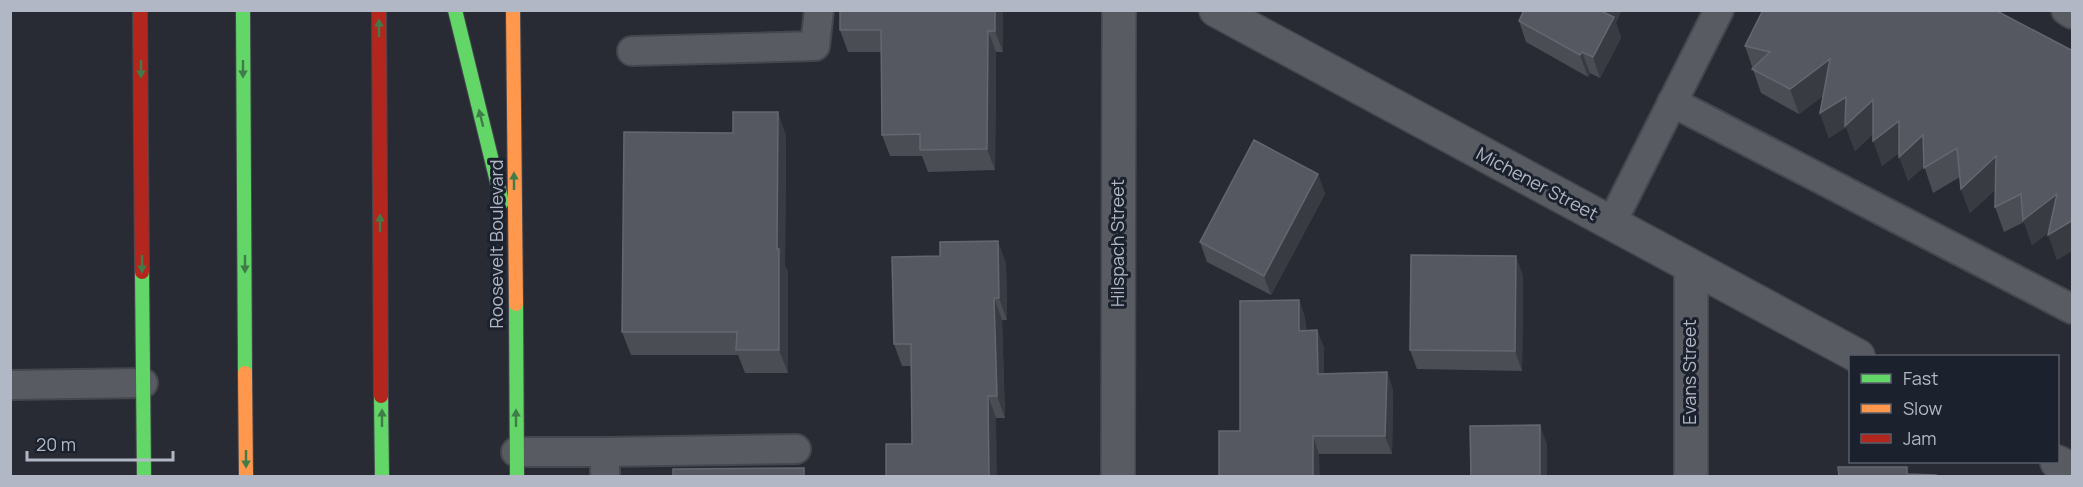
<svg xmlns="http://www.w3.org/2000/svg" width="2083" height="487" font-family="Manrope,sans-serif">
<rect width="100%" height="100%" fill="#282b33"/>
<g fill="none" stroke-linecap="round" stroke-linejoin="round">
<defs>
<g id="lane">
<polyline points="2066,10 2072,14"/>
<polyline points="632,51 815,46 819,10"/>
<polyline points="1672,102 2072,309"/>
<polyline points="1611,224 1719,10"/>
<polyline points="10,385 143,383"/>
<polyline points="516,452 605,452 605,476"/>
<polyline points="605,452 796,449"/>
</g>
<g id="street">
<polyline points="1216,10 1858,356"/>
<polyline points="1691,267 1691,476"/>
<polyline points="2057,462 2072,470"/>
<polyline points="1118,476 1119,10"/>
</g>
<g id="fast">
<polyline points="243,10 245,373"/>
<polyline points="455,10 502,202"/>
<polyline points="142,272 144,476"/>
<polyline points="516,304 517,476"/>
<polyline points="381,396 382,476"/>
</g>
<g id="slow">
<polyline points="513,10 516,304"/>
<polyline points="245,373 246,476"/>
</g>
<g id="jam">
<polyline points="140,10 142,272"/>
<polyline points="379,10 381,396"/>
</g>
</defs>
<!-- lane casing -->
<use href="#lane" stroke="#44474d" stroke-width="32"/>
<!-- street casing -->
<use href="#street" stroke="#44474d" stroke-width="36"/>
<!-- fast casing -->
<use href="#fast" stroke="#45474f" stroke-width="16"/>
<!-- slow casing -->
<use href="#slow" stroke="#45474f" stroke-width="16"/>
<!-- jam casing -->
<use href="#jam" stroke="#45474f" stroke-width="16"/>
<!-- lane -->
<use href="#lane" stroke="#585b62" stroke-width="28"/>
<!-- street -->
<use href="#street" stroke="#585b62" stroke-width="33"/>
<!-- fast -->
<use href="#fast" stroke="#63d668" stroke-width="14"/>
<!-- slow -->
<use href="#slow" stroke="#ff974d" stroke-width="14"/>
<!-- jam -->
<use href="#jam" stroke="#b3261e" stroke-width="14"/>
</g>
<!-- wall -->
<g fill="#4a4d54">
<polygon points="1003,10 1003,52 996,52 995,170 928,172 922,156 890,156 882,135 881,52 848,52 840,30"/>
<polygon points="1519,21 1616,23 1621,38 1600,78 1590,73 1588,77 1526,42"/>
<polygon points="1745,46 2073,51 2073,250 2057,260 2049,232 2032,245 2024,222 2004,232 1995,207 1995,190 1970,213 1961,189 1960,177 1933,193 1924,166 1908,181 1899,153 1882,166 1873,134 1855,151 1846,127 1829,138 1820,113 1823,96 1799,114 1761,93"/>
<polygon points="786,135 785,266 788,272 788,373 745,373 738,355 631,355 622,332"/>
<polygon points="1318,174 1325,194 1271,295 1207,262 1200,242"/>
<polygon points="1006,263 1007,320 1002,320 1005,418 996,418 912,444 911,366 902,366 894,344"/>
<polygon points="1523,275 1522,371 1417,369 1410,350"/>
<polygon points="1299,300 1305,318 1306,331 1317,330 1324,348 1324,374 1387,372 1393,390 1392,454 1319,454 1240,431"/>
</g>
<!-- shaded-wall -->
<g fill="#383b42">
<polygon points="995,10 1003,10 1003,52 995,31"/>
<polygon points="1604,10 1622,10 1616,23 1621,38 1600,78 1593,57"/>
<polygon points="988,31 996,52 995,170 987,149"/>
<polygon points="1582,52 1590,73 1588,77 1580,55"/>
<polygon points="1830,59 1839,84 1799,114 1790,89"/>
<polygon points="1846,97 1873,100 1882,125 1855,151 1846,127 1829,138 1820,113"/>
<polygon points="778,112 786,135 785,266 788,272 788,373 779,350 777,249"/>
<polygon points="1899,121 1908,146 1882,166 1873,141"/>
<polygon points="1923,135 1932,160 1908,181 1899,157"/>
<polygon points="1996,156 2005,181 1970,213 1961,189"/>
<polygon points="1318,174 1325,194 1271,295 1264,276"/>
<polygon points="2057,194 2066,219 2032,245 2023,220"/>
<polygon points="2073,220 2073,250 2057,260 2048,235"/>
<polygon points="998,241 1006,263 1007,320 999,298"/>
<polygon points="1516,256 1523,275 1522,371 1515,351"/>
<polygon points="994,298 1002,320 1005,418 997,396"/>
<polygon points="1299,300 1305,318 1306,349 1299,331"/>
<polygon points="1317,330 1324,348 1324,392 1318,374"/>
<polygon points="1387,372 1393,390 1392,454 1385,436"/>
<polygon points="988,396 996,418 997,477 989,477"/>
<polygon points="1540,425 1547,444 1547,477 1540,477"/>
<polygon points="1313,436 1319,454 1320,477 1313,477"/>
</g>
<!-- building -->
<g fill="#555861" stroke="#646770" stroke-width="1.5">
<polygon points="840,10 995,10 995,31 988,31 987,149 920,150 920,134 882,135 881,30 840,30"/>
<polygon points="1524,10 1604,10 1603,12 1614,17 1593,57 1582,52 1580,55 1519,21"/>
<polygon points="1763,10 1995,10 2073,51 2073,220 2048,235 2057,194 2023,220 2021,194 1995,207 1996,156 1961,189 1957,148 1924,168 1923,135 1899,157 1899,121 1873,141 1873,100 1845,126 1846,97 1820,113 1830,59 1790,89 1752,69 1770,52 1745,46"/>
<polygon points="733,112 778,112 777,249 779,249 779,350 736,350 737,332 622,332 624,132 733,133"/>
<polygon points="1254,140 1318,174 1264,276 1200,242"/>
<polygon points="998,241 999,298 994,298 997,396 988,396 989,477 886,477 886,444 912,444 911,344 894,344 892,257 940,256 940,242"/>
<polygon points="1411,255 1516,256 1515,351 1410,350"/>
<polygon points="1299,300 1299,331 1317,330 1318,374 1387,372 1385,436 1313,436 1313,477 1219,477 1219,431 1240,431 1240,301"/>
<polygon points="1540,425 1540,477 1471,477 1470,426"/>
<polygon points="1838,467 1907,467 1907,474 1936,475 1936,477 1839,477"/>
<polygon points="804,468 804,477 673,477 673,469"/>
</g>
<!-- one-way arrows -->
<defs><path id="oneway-solid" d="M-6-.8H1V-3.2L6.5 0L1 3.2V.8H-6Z" transform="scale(1.5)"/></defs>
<g fill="#407c4a">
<use href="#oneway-solid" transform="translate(379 28) rotate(-90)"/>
<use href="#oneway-solid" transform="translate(141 69) rotate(90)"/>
<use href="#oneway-solid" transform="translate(243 69) rotate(90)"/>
<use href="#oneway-solid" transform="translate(481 118) rotate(-104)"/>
<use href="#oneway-solid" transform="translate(514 181) rotate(-90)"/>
<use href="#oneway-solid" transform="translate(380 223) rotate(-90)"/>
<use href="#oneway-solid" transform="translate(142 264) rotate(90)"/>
<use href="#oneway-solid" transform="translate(245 264) rotate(90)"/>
<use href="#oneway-solid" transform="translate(382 418) rotate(-90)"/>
<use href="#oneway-solid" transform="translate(516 418) rotate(-90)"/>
<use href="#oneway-solid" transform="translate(246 459) rotate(90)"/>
</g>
<g text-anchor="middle" stroke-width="6" stroke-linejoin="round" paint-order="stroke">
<!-- street labels -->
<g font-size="18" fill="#b2b7c5" stroke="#1c222d">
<text transform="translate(1537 184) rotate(28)" y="6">Michener Street</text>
<text transform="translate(1118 243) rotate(-90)" y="6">Hilspach Street</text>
<text transform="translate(497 244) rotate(-90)" y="6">Roosevelt Boulevard</text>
<text transform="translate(1690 372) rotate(-90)" y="6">Evans Street</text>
</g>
</g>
<!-- border -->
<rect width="2083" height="487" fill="none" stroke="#b2b7c5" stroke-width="24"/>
<!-- legend -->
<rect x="1849" y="355" width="210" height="108" fill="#1c222d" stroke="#585e6a" stroke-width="1.5"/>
<rect x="1861" y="374" width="30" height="9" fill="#63d668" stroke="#585e6a" stroke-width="1.5"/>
<text x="1903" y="385" font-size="18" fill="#b2b7c5">Fast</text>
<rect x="1861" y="404" width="30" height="9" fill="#ff974d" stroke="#585e6a" stroke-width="1.5"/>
<text x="1903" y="415" font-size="18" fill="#b2b7c5">Slow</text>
<rect x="1861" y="434" width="30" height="9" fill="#b3261e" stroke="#585e6a" stroke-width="1.5"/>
<text x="1903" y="445" font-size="18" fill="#b2b7c5">Jam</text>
<!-- scale -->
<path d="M27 451v9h146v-9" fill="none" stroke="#b2b7c5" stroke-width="3"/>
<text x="36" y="451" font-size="18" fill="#b2b7c5" stroke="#1c222d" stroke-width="4.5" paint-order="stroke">20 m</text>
</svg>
